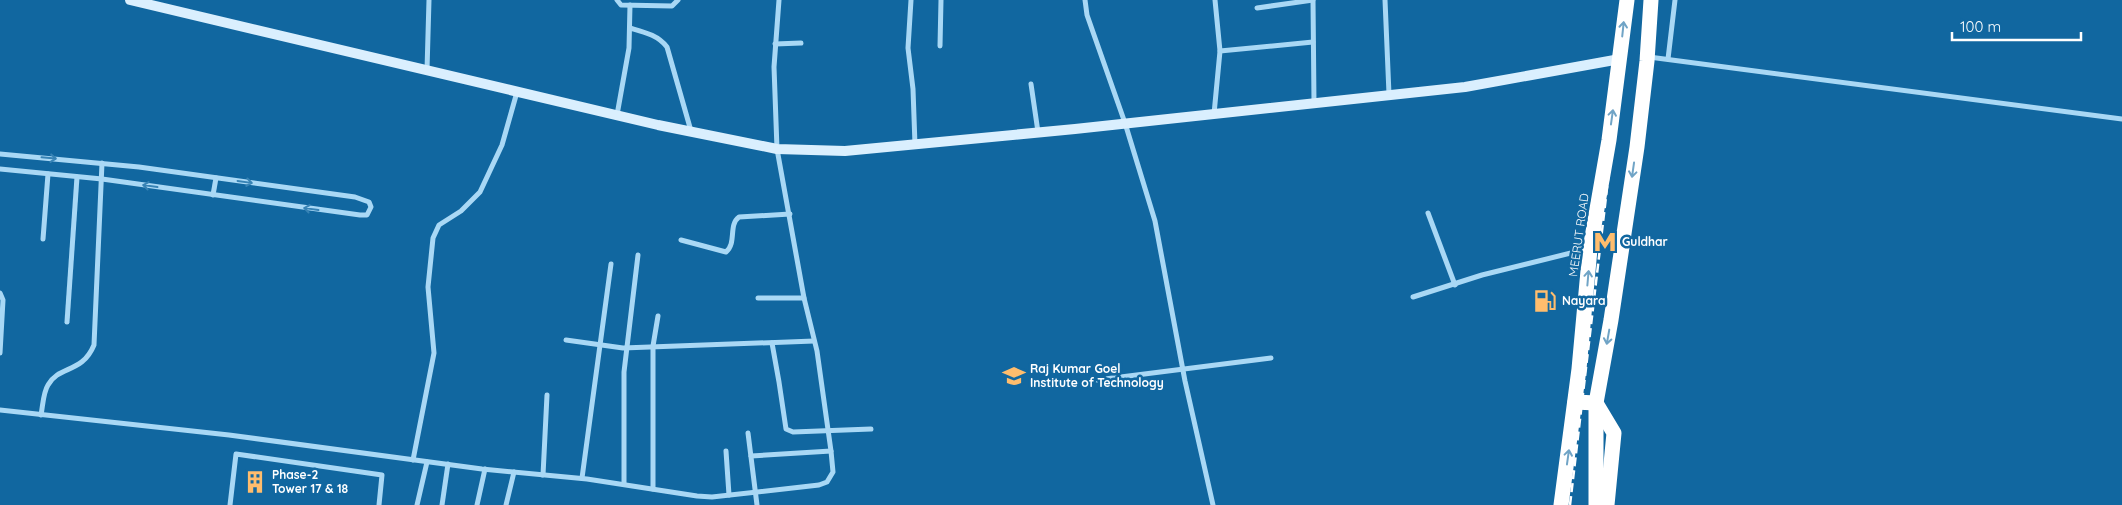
<svg xmlns="http://www.w3.org/2000/svg" width="2122" height="505" font-family="Quicksand,sans-serif">
<rect width="100%" height="100%" fill="#1167a0"/>
<g fill="none" stroke-linecap="round" stroke-linejoin="round">
<!-- street -->
<g stroke="#a9d8f5" stroke-width="5">
<polyline points="617,0 621,5 672,6 678,0"/>
<polyline points="911,0 908,48 913,89 915,145"/>
<polyline points="1085,0 1087,15 1125,123 1155,221 1185,381 1213,505"/>
<polyline points="1313,0 1314,102"/>
<polyline points="1385,0 1389,94"/>
<polyline points="1257,8 1313,0"/>
<path d="M630 28C644 32 658 35 667 47L691 131"/>
<polyline points="775,44 801,43"/>
<polyline points="940,46 941,0"/>
<polyline points="1220,51 1313,42"/>
<polyline points="1649,57 2122,119"/>
<polyline points="1668,59 1675,0"/>
<polyline points="427,70 429,0"/>
<polyline points="1031,84 1038,132"/>
<polyline points="1214,114 1220,51 1215,0"/>
<polyline points="617,115 629,48 630,5"/>
<polyline points="0,154 139,167 355,197 369,202 371,207 367,215 360,215 102,179 0,169"/>
<polyline points="213,195 216,178"/>
<polyline points="1428,213 1455,285"/>
<polyline points="43,239 48,174"/>
<path d="M681 240 726 252C737 243 728 225 739 217L790 214"/>
<polyline points="0,293 3,300 0,353"/>
<polyline points="1413,297 1482,275 1587,249"/>
<polyline points="758,298 804,298"/>
<polyline points="67,322 77,177"/>
<polyline points="566,340 623,348 814,341"/>
<polyline points="772,343 779,382 786,429 793,432 871,429"/>
<polyline points="1097,380 1271,358"/>
<polyline points="0,410 229,435 482,469 587,479 697,496 712,497 819,485 827,482 833,472 831,451 817,351 804,298 777,149 774,67 779,0"/>
<path d="M41 415C43 405 43 393 48 385 59 365 82 374 94 345L102 163"/>
<polyline points="748,433 757,505"/>
<polyline points="726,451 729,495"/>
<polyline points="751,456 831,451"/>
<polyline points="413,460 434,353 428,287 433,238 439,225 461,211 480,192 502,145 517,92"/>
<polyline points="543,475 547,395"/>
<polyline points="582,478 611,264"/>
<polyline points="624,484 624,372 638,255"/>
<polyline points="653,489 653,346 658,316"/>
<polyline points="230,505 236,454 382,475 379,505"/>
<polyline points="417,505 427,462"/>
<polyline points="442,505 448,464"/>
<polyline points="477,505 485,469"/>
<polyline points="506,505 514,472"/>
</g>
<!-- secondary -->
<polyline stroke="#daeffe" stroke-width="10" points="130,0 658,125 777,149 845,151 1075,129 1465,87 1620,59"/>
<!-- highway -->
<g stroke="#fff" stroke-width="15">
<polyline points="1575,402 1596,403 1614,433 1607,505"/>
<polyline points="1561,505 1579,369 1590,249 1609,140 1627,0"/>
<polyline points="1596,505 1596,403 1611,320 1637,147 1647,61 1651,0"/>
</g>
<!-- rail -->
<polyline stroke="#fff" stroke-width="2.5" stroke-dasharray="9 4" stroke-linecap="butt" points="1570,505 1629,0"/>
</g>
<!-- one-way arrows -->
<defs><path id="oneway-shaft" d="M-6 0H5M1.5-3L5.5 0L1.5 3" fill="none" stroke-width="1.6" stroke-linecap="round" stroke-linejoin="round" transform="scale(1.25)"/></defs>
<g stroke="#70a4c6">
<use href="#oneway-shaft" transform="translate(1623 29) rotate(-84)"/>
<use href="#oneway-shaft" transform="translate(1612 117) rotate(-82)"/>
<use href="#oneway-shaft" transform="translate(1633 170) rotate(98)"/>
<use href="#oneway-shaft" transform="translate(1588 278) rotate(-85)"/>
<use href="#oneway-shaft" transform="translate(1608 337) rotate(100)"/>
<use href="#oneway-shaft" transform="translate(1568 457) rotate(-82)"/>
</g>
<g stroke="#3783b5">
<use href="#oneway-shaft" transform="translate(49 158) rotate(5)"/>
<use href="#oneway-shaft" transform="translate(245 182) rotate(8)"/>
<use href="#oneway-shaft" transform="translate(150 186) rotate(-172)"/>
<use href="#oneway-shaft" transform="translate(311 209) rotate(-172)"/>
</g>
<!-- icons -->
<defs>
<symbol id="metro-bare" viewBox="-9 -9 18 18"><path d="M-5.5 5V-5H-3L0 0L3-5H5.5V5H3V-.5L0 4L-3-.5V5Z" fill="#ffbd6d" stroke="#1167a0" stroke-width="2.5" paint-order="stroke"/></symbol>
<symbol id="fuel-bare" viewBox="-9 -9 18 18"><path d="M-5.5-6h7V0h2V4h1.3V-2.5L3-4.5l.8-.8L6-3V5H2.5V1h-1V6h-7ZM-4.2-4.7v3.2H.2V-4.7Z" fill="#ffbd6d" stroke="#1167a0" stroke-width="2.5" paint-order="stroke"/></symbol>
<symbol id="university-bare" viewBox="-9 -9 18 18"><path d="M0-5L7-2L0 1L-7-2ZM-4 1L0 2.5L4 1V4Q0 6-4 4Z" fill="#ffbd6d" stroke="#1167a0" stroke-width="2.5" paint-order="stroke"/></symbol>
<symbol id="building-bare" viewBox="-9 -9 18 18"><path d="M-4-6H4V6H1V3H-1V6H-4ZM-2.5-4.3h1.7v1.8h-1.7ZM.8-4.3h1.7v1.8H.8ZM-2.5-1h1.7V.8h-1.7ZM.8-1h1.7V.8H.8Z" fill="#ffbd6d" stroke="#1167a0" stroke-width="2.5" paint-order="stroke"/></symbol>
</defs>
<g fill-rule="evenodd">
<use href="#metro-bare" x="1589" y="226" width="32" height="32"/>
<use href="#fuel-bare" x="1529" y="285" width="32" height="32"/>
<use href="#university-bare" x="998" y="360" width="32" height="32"/>
<use href="#building-bare" x="239" y="466" width="32" height="32"/>
</g>
<g text-anchor="middle" stroke-width="5" stroke-linejoin="round" paint-order="stroke">
<!-- street labels -->
<g font-size="12" fill="#fff" stroke="#1167a0">
<text transform="translate(1579 235) rotate(-82)" y="4">MEERUT ROAD</text>
</g>
<!-- poi labels -->
<g font-size="12" font-weight="bold" fill="#fff" stroke="#1167a0" text-anchor="start">
<text x="1622" y="246">Guldhar</text>
<text x="1562" y="305">Nayara</text>
<text x="1030" y="373">Raj Kumar Goel<tspan x="1030" dy="14">Institute of Technology</tspan></text>
<text x="272" y="479">Phase-2<tspan x="272" dy="14">Tower 17 &amp; 18</tspan></text>
</g>
</g>
<!-- scale -->
<path d="M1952 32v8h129v-8" fill="none" stroke="#ffffff" stroke-width="2.5"/>
<text x="1960" y="32" font-size="15" fill="#ffffff" stroke="#1167a0" stroke-width="4" paint-order="stroke">100 m</text>
</svg>
